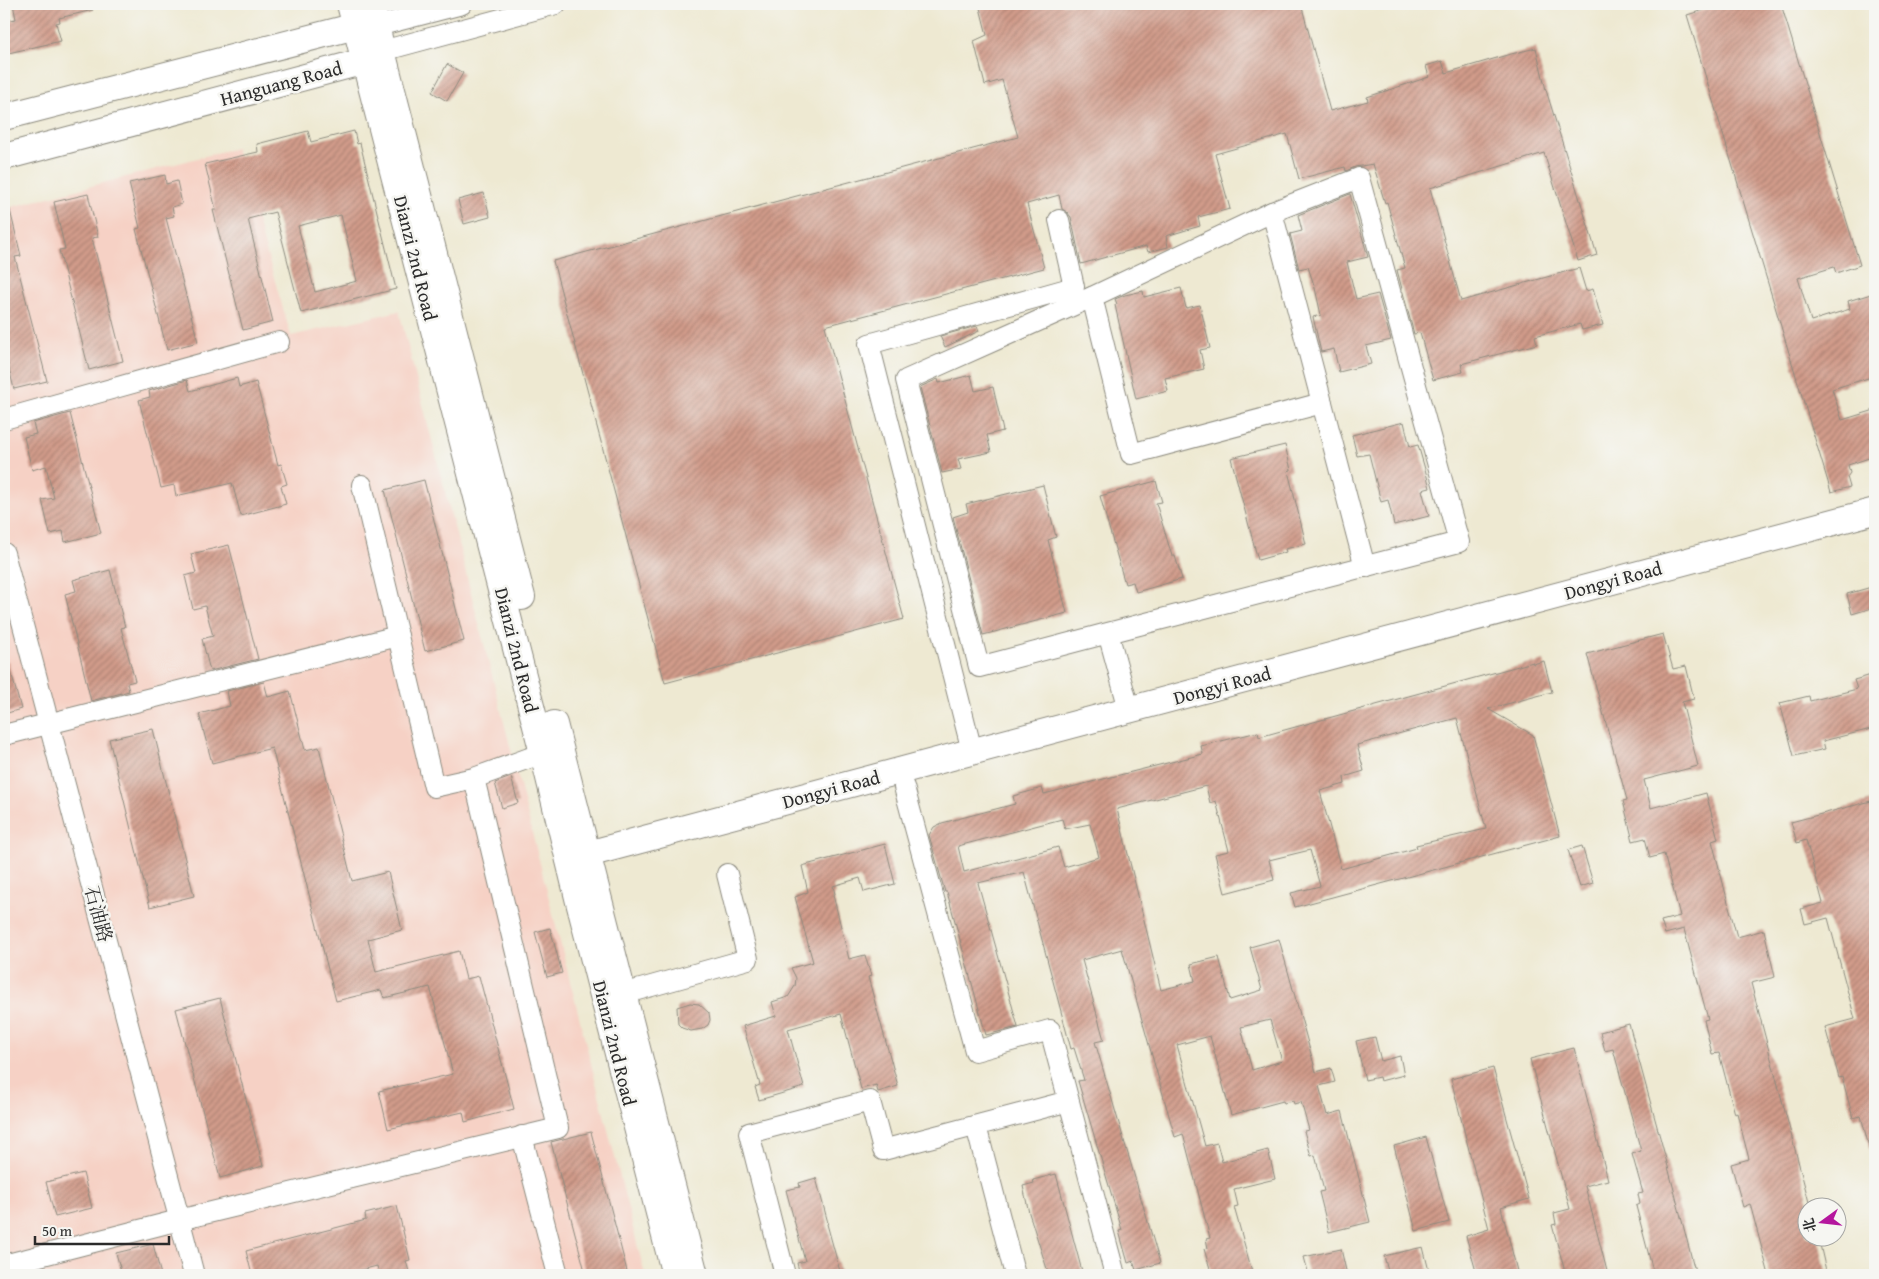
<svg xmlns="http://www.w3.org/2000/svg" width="1879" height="1279" font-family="'Gentium Book Plus','Noto Serif SC',serif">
<defs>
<pattern id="building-hatch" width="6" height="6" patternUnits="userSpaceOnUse" patternTransform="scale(1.25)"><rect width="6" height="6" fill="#d19b8a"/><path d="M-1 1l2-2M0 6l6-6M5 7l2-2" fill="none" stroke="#aa7f71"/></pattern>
</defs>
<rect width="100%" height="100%" fill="#f6f6f2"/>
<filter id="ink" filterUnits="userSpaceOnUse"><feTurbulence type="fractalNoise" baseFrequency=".02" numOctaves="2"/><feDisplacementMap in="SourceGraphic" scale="10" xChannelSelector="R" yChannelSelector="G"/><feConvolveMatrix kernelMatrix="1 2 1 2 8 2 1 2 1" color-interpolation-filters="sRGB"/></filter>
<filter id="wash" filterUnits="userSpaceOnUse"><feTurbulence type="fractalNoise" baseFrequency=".0096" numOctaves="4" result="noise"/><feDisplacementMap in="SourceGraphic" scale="20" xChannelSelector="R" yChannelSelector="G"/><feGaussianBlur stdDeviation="1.12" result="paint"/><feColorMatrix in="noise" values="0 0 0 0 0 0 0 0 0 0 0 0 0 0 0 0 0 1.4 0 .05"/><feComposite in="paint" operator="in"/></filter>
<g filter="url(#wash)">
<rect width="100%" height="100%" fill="#eee9d2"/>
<!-- built -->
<polygon fill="#f6d1c5" points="236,148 291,336 399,311 645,1275 4,1275 4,209"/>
<g id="blocks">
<!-- building -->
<g fill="url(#building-hatch)" fill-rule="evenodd">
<polygon points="13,4 92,4 93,10 59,18 60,22 56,23 61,41 4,54 4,21 16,19"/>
<polygon points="979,4 1301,4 1330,111 1368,101 1367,97 1429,77 1426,66 1442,61 1446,73 1507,55 1536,48 1546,90 1597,255 1578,261 1544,153 1430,188 1461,301 1579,268 1586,291 1593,289 1603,325 1582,330 1580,324 1535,336 1537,344 1461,364 1463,372 1433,380 1420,333 1414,334 1397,270 1405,268 1387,202 1385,203 1373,164 1355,167 1346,171 1345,167 1299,179 1287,134 1215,154 1230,209 1198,217 1200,226 1166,236 1168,247 1148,252 1146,246 1081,264 1071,217 1067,212 1062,209 1059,195 1027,204 1044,268 825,326 904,619 665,683 553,261 1018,137 1002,80 985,85 974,41 987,35"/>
<polygon points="1723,4 1781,4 1860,265 1836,273 1834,267 1798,278 1811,321 1850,309 1848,301 1871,294 1875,309 1875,376 1832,389 1842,420 1875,410 1875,456 1848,465 1850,473 1847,477 1850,487 1831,492 1687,15"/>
<polygon points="447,64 463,73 447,101 432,92"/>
<path d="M308 131 311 142 354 131 357 144 360 143 396 289 301 313 275 212 248 219 273 322 243 330 213 210H216L205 164 258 152 257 144ZM341 215 357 281 315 292 298 226Z"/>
<polygon points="165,175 166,184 177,181 182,204 172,207 174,216 166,218 198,342 167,350 136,229 140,228 129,183"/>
<polygon points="484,193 490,217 464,224 458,200"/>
<polygon points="88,194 98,237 92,238 123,361 89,370 59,250 65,249 54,202"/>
<polygon points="1350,194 1368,257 1347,262 1356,299 1378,294 1391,340 1366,346 1371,364 1339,372 1334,349 1321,352 1313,317 1321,315 1315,288 1308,267 1299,269 1290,234 1302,231 1298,215"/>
<polygon points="9,206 21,256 15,257 47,381 14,389 4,348 4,207"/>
<polygon points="1181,288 1186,308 1200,305 1210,348 1200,350 1204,369 1165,378 1168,391 1136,399 1115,305 1117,304 1115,299 1125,295 1143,291 1144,297"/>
<polygon points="977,326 979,331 945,347 940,336"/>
<polygon points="971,375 975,391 993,387 1003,431 987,435 991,452 958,459 961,469 942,473 920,387 938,379 939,383"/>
<polygon points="237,378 239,387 256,382 278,465 281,464 287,484 281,486 286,504 241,516 232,483 176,496 174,485 161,488 139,400 150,397 149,391 187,380 190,391"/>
<polygon points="70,413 101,533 65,542 63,531 50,534 42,500 54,498 46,466 32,470 24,437 36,434 33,423"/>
<polygon points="1404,422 1410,447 1418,445 1425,469 1430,488 1422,490 1429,516 1394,525 1388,500 1381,502 1369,454 1357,456 1352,435"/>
<polygon points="1285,445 1291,470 1288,471 1306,544 1285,549 1286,552 1258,560 1231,458"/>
<polygon points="424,480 464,641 425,651 385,490"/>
<polygon points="1156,481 1162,502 1156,503 1172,556 1175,556 1182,579 1136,592 1133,582 1125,584 1100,496"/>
<polygon points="1043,485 1056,537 1048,540 1067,613 983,635 953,517 968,512 966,504"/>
<polygon points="229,545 258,659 210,671 202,639 213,636 205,606 193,609 185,576 196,573 191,554"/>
<polygon points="110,570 125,627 121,628 135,681 127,683 129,691 91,701 65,594 76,591 73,580"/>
<polygon points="1875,586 1875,607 1852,614 1847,594"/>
<polygon points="1663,634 1673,669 1686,666 1694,699 1682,702 1698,766 1644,780 1651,808 1706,793 1718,839 1712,841 1737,937 1764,930 1775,977 1751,983 1810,1206 1806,1206 1806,1236 1818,1236 1827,1275 1769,1275 1750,1204 1743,1207 1731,1164 1749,1159 1737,1113 1735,1114 1719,1053 1712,1054 1704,1020 1708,1019 1684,929 1665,934 1661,921 1680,916 1664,854 1650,858 1645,838 1633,841 1623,801 1627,800 1587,654"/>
<polygon points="8,661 21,709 4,714 4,662"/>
<path d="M1544 661 1552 692 1488 709 1533 735 1560 836 1295 907 1291 893 1320 886 1310 850 1269 860 1274 880 1225 893 1215 854 1229 851 1216 801 1210 803 1206 786 1117 809 1161 990 1195 981 1191 964 1219 957 1230 1000 1262 990 1250 947 1279 939 1316 1072 1331 1068 1335 1082 1319 1086 1327 1115 1342 1111 1370 1222 1329 1232 1319 1192 1324 1191 1315 1155 1311 1156 1304 1131 1309 1130 1301 1102 1294 1104 1293 1101 1284 1103 1283 1101 1231 1115 1210 1036 1177 1045 1205 1146 1217 1143 1222 1162 1268 1150 1275 1179 1234 1189 1238 1206 1234 1207 1253 1275H1212L1204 1249 1208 1248 1206 1239 1210 1238 1183 1134 1175 1137 1122 949 1082 960 1104 1040 1095 1042 1160 1263 1136 1270 1133 1261 1128 1263 1119 1231 1122 1230 1078 1081 1084 1080 1074 1048 1071 1049 1024 872 978 883 1018 1027 986 1035 947 892H945L929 835 934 827 942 823 1015 804 1013 796 1042 788 1044 794 1203 754 1201 746 1258 732 1259 737 1533 662V664ZM1457 718 1486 829 1416 845 1417 848 1341 869 1320 791 1345 784 1344 777 1364 771 1357 745ZM1062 819 1065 829 1090 824 1099 857 1064 867 1058 847 964 872 958 846ZM1270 1020 1282 1061 1252 1070 1241 1027Z"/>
<polygon points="1875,674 1875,728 1823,741 1825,749 1794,756 1780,703 1809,696 1810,701 1857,689 1854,680"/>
<polygon points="264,682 268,697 290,691 305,750 319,747 352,881 388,872 402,930 368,939 376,972 459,951 466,979 479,976 514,1109 465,1122 463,1112 388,1129 379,1091 453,1074 430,987 384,998 381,990 336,1001 272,748 212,763 199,714 230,706 227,691"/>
<polygon points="153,729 194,896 150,907 109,739"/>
<polygon points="511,777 518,803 502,808 495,783"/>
<polygon points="1875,800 1875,1151 1870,1151 1861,1116 1853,1118 1842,1077 1839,1078 1825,1027 1855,1019 1828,918 1805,924 1801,909 1823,903 1806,840 1797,843 1791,822"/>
<polygon points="885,844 895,884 864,892 860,878 833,886 835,894 833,895 849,959 865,955 871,976 868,977 898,1086 878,1092 876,1085 861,1089 841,1014 788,1029 804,1087 759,1100 755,1087 760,1085 743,1026 776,1016 772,1002 788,997 795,986 796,978 791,968 813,962 795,897 808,892 802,866"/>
<polygon points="1582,846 1593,883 1580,887 1568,850"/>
<polygon points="550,928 562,973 547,977 535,932"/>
<polygon points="220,998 263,1166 220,1178 176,1009"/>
<polygon points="690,1003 699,1004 709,1013 710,1020 708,1025 702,1029 691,1031 682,1028 678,1024 677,1007"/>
<polygon points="1629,1024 1667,1163 1696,1275 1654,1275 1636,1206 1640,1204 1638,1194 1643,1193 1632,1154 1641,1151 1613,1049 1605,1051 1600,1032"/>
<polygon points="1375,1037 1381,1061 1400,1056 1404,1075 1380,1081 1379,1077 1365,1080 1356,1041"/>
<polygon points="1574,1048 1608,1180 1585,1186 1608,1275 1566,1275 1552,1225 1556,1224 1554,1213 1570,1209 1530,1059"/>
<polygon points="1493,1068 1529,1199 1501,1207 1518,1275 1477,1275 1466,1236 1489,1229 1451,1079"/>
<polygon points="591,1132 628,1275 586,1275 551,1142"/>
<polygon points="1426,1137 1449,1222 1416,1231 1394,1146"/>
<polygon points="83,1173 92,1208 55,1217 46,1182"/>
<polygon points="1056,1174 1083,1275 1049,1275 1029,1213 1023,1186 1034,1183 1033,1180"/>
<polygon points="816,1178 828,1223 827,1224 841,1275 800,1275 797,1263 805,1261 786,1190 800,1187 799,1183"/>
<polygon points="397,1206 410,1260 406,1261 410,1275 379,1275 377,1266 341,1275 252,1275 246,1251 366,1220 365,1214"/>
<polygon points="153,1244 161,1275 122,1275 116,1253"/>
<polygon points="1423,1247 1430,1275 1389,1275 1384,1256"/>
<polygon points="1341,1249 1347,1275 1309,1275 1304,1257"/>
</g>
</g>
</g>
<g filter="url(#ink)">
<use href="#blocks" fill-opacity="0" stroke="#8c8a7e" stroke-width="1"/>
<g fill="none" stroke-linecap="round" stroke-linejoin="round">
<defs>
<g id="minor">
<polyline points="362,26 377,26 462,4"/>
<polyline points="382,51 556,4"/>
<polyline points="1272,212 1365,567"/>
<polyline points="1092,297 1131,454 1322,403"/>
<polyline points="4,419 279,342"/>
<polyline points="362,485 398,636"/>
<polyline points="4,553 194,1275"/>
<polyline points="1108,633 1459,542 1359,178 1272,212 1092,297 906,380 979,667 1108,633 1129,709"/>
<polyline points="4,735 398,636 434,787 474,778 543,753"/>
<polyline points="972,751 869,344 1074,287 1059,220"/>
<polyline points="904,787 975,1051 1050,1030 1115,1275"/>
<polyline points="623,994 748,959 727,874"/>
<polyline points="976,1126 1015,1275"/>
<polyline points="522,1136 558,1275"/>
<polyline points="4,1265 179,1220 558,1128 474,778"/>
<polyline points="785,1275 749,1133 870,1101 883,1150 1069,1101"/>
</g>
<g id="major">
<polyline points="350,4 543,753 579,902 675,1275"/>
<polyline points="371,4 382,51 522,597"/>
<polyline points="4,117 356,26"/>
<polyline points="4,157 365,61 380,52"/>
<polyline points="554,724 695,1275"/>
<polyline points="569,859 1875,511"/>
</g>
</defs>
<!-- minor casing -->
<use href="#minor" stroke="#8c8a7e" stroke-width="22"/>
<!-- major casing -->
<use href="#major" stroke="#8c8a7e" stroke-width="28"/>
<!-- minor -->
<use href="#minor" stroke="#fff" stroke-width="20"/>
<!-- major -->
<use href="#major" stroke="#fff" stroke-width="26"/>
</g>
</g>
<g text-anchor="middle" stroke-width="5" stroke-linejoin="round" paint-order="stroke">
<!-- street labels -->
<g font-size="19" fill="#2b2b2b" stroke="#f6f6f2">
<text transform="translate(281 83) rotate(-15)" y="7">Hanguang Road</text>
<text transform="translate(416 258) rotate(76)" y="7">Dianzi 2nd Road</text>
<text transform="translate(1613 580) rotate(-15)" y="7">Dongyi Road</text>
<text transform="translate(517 650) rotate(76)" y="7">Dianzi 2nd Road</text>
<text transform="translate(1222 685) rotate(-15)" y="7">Dongyi Road</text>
<text transform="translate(831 789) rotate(-15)" y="7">Dongyi Road</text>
<text transform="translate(99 914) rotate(75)" y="7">石油路</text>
<text transform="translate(615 1043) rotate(76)" y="7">Dianzi 2nd Road</text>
</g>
</g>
<!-- margin -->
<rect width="1879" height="1279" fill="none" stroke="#f6f6f2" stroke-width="20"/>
<!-- north arrow -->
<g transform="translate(1822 1222) rotate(255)"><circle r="24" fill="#f6f6f2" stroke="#a5a5a2"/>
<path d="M0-4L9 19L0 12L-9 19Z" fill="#b5179e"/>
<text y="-8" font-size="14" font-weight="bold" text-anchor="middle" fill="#2b2b2b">北</text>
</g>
<!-- scale -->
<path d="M35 1236v8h134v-8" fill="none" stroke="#2b2b2b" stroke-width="2.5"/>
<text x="42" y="1236" font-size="15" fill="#2b2b2b" stroke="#f6f6f2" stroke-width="4" paint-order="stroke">50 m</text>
</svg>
